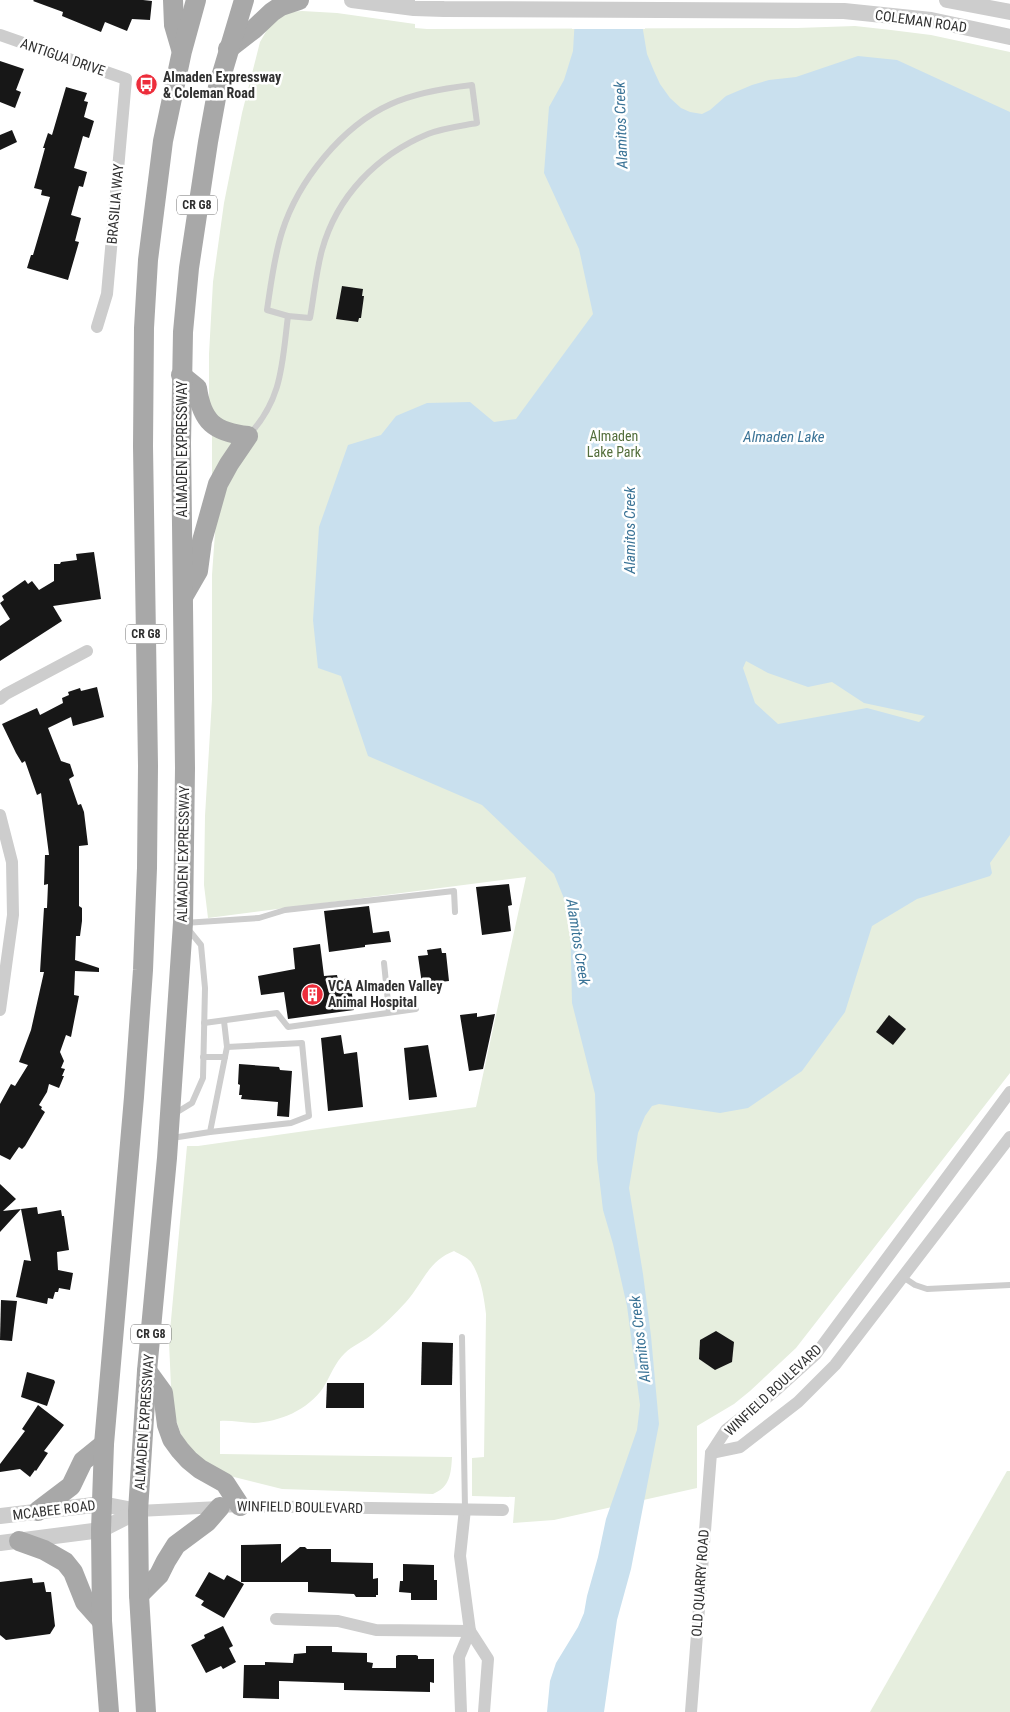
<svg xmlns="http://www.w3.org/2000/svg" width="1010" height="1712" font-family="'Roboto Condensed',sans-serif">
<rect width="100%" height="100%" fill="#fff"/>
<!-- green -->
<g fill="#e6eede">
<path d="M302 11 337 13 415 24V28L427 29 797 28 855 26 891 30 931 35 1010 52V1073L796 1348 750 1391 734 1404 697 1426V1488L554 1520 513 1523 515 1497 472 1496V1458L484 1457 486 1314C484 1297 481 1277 471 1262 467 1257 459 1254 454 1251 428 1261 423 1283 406 1302 395 1314 383 1326 370 1336 362 1342 352 1346 345 1353 335 1362 330 1377 323 1388 308 1410 279 1422 254 1423 242 1423 231 1420 220 1421V1454L452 1457C451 1474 450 1487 433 1494L282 1489 230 1476 187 1451 172 1409 169 1342 187 1146H198L476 1107 526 877 208 918 204 885 205 816 212 699V575L216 519 212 486V435L209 405V354L213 282 224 203 242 113 260 42 271 23 289 12Z"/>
<polygon points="1007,1471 1010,1471 1010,1712 870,1712"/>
</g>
<!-- water -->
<path fill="#c9e0ee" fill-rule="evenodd" d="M576 0H641L643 30 647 54 654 71 660 84 670 98 681 108 690 112 702 114 710 110 726 96 752 85 769 80 796 77 858 56 897 60 1010 112V835L990 863 992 873 990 876 917 899 872 926 845 1012 802 1071 748 1108 720 1113 659 1104 652 1106 645 1116 638 1133 629 1188 643 1274 651 1336 659 1424 631 1569 617 1620 604 1712H547L550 1681 556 1663 578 1627 584 1613 587 1596 598 1557 606 1519 637 1430 640 1405 627 1306 613 1244 603 1210 597 1159 595 1094 572 1003 570 913 554 874 482 805 368 756 341 676 318 668 313 620 319 527 348 445 381 435 396 416 427 403 470 402 494 422 516 419 593 314 579 249 544 173 549 107 564 80 573 51ZM746 661 768 673 808 687 832 682 864 703 925 716 919 722 867 708 778 724 755 703 743 668Z"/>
<!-- pier -->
<polygon fill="#fff" points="573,0 644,0 645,29 572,29"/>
<!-- building -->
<g fill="#171717">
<polygon points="34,0 143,0 152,1 150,20 132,19 127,31 105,22 101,32 62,16 63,12 33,1"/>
<polygon points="0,61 24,69 16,90 21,92 15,108 0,102"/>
<polygon points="66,87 87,93 84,101 88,102 84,117 94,121 89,138 83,136 74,168 87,172 83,187 79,186 71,215 81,218 75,241 79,242 68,280 27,268 31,255 33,255 50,197 41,195 42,190 34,188 45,148 43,148 48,133 52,135"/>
<polygon points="12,130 17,142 0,150 0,135"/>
<polygon points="342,286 363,289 362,296 364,296 361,318 359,318 358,322 336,319"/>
<polygon points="94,552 101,599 53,606 62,621 0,661 0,626 10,619 0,603 4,600 2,596 25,580 28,584 32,581 39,590 54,581 54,564 60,564 61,562 77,560 76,554"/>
<polygon points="97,687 104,717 73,726 71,717 48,728 61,761 70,764 74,776 69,779 78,805 81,804 84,812 88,845 79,846 79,906 82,908 82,921 80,936 76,936 75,960 99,968 99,972 75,971 74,995 79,996 71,1037 66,1035 60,1052 64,1061 61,1068 65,1069 62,1076 64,1076 59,1088 49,1084 47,1092 39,1105 42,1107 41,1109 45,1112 25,1146 22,1149 19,1147 10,1160 0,1155 0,1104 11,1084 15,1086 28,1065 19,1062 31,1030 44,972 40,972 44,908 47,908 48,884 44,885 45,855 49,855 41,793 37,795 25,761 22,763 16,753 2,724 37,708 40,715 63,703 62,698 69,695 68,692 80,688 81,691"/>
<polygon points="509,884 512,905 508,906 511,931 482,935 476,887"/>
<polygon points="369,906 373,933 389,931 391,942 365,945 365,947 329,952 324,911"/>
<polygon points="320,944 324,976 337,975 338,980 350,978 354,1010 288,1019 284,992 261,995 258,976 295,969 293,948"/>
<polygon points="441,948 442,953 446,953 449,981 422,984 418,956 428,955 427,950"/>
<polygon points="477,1013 477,1017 495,1014 483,1069 469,1071 460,1015"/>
<polygon points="889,1015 906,1029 893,1045 876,1032"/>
<polygon points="341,1035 344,1054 357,1052 363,1107 328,1111 321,1038"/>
<polygon points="428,1045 437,1097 409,1100 404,1048"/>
<polygon points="239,1064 279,1067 280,1070 292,1071 289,1117 277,1116 278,1102 241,1099 242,1095 239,1095 240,1085 238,1084"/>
<polygon points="0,1184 16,1199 3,1211 21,1209 0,1232"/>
<polygon points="37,1207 38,1214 61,1210 62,1216 64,1216 69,1250 57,1252 58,1270 73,1273 70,1290 59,1288 58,1292 55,1292 53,1299 48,1298 47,1304 16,1297 24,1260 31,1261 21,1209"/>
<polygon points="1,1300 17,1301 12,1341 0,1340"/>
<polygon points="716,1331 734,1342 732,1362 715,1370 699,1359 700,1340"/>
<polygon points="422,1342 453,1343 452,1385 421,1385"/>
<polygon points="27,1372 54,1380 55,1382 47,1406 21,1397"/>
<polygon points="327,1383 364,1383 364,1408 326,1408"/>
<polygon points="38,1405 64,1425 44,1451 48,1453 36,1471 35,1470 30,1477 20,1469 0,1472 0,1464 25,1431 22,1429"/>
<polygon points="281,1544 281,1563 300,1547 305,1547 307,1549 331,1549 331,1562 373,1563 373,1579 378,1578 378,1595 376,1595 376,1597 356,1597 354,1594 308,1592 308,1582 241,1582 241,1545"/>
<polygon points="403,1564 434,1565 434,1580 437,1580 437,1600 411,1600 411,1593 399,1592 400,1581 403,1581"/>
<polygon points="209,1572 224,1580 227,1575 244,1584 224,1618 201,1605 204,1601 195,1596"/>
<polygon points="32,1578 33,1583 44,1582 46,1592 51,1592 55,1626 50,1634 6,1640 0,1635 0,1582"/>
<polygon points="223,1626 233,1646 229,1648 236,1662 223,1669 221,1666 206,1673 191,1645 205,1638 204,1635"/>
<polygon points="306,1646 332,1646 332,1652 367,1653 367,1662 373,1663 372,1668 396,1668 396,1656 398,1655 416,1655 418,1656 418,1659 434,1659 434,1683 430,1682 430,1692 344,1690 344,1683 279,1681 279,1699 243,1698 244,1665 265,1665 265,1662 293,1663 294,1654 306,1653"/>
</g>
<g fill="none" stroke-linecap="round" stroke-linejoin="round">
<!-- service -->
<g stroke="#cdcdcd" stroke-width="6">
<path d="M472 85 477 123C461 126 443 128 428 134 377 155 337 196 322 250 316 272 314 296 310 318L288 316 267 310C271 284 274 257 282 232 298 181 342 126 391 104 415 93 446 88 472 85Z"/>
<path d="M249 435C283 398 282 363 288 316"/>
<polyline points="184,923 259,918 285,910 454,891 455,912"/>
<polyline points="384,963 389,1012"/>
<polyline points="204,1023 277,1013 288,1027 416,1009"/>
<polyline points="203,1057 225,1057"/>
<polyline points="174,1114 192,1103 203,1078 205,988 201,945 188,929"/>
<polyline points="210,1132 291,1123 309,1116 302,1043 227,1047"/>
<polyline points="172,1138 210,1132 227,1047 224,1021"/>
<polyline points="903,1277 915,1285 927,1289 1010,1285"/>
<polyline points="462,1337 465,1509"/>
</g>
<!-- minor -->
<g stroke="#cdcdcd" stroke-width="12">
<polyline points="0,35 126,79 107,294 97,327"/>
<polyline points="0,699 6,694 87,651"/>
<polyline points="0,815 12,862 13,915 0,1010"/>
<polyline points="711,1453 740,1447 798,1402 835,1365 1010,1137"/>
<polyline points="465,1509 460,1556 470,1631 488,1659 484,1712"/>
<polyline points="138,1511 240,1506 503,1510"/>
<polyline points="276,1619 338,1621 376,1630 470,1631"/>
<polyline points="461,1712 459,1657 470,1631"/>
<polyline points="691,1712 711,1453 726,1430 775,1391 816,1354 1010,1092"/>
</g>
<!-- tertiary -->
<g stroke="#cdcdcd" stroke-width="16">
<polyline points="352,0 414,8 444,9 844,11 931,20 1010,37"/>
<polyline points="947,0 1010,12"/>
<polyline points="0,1516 102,1504 138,1511"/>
<polyline points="0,1543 101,1530 138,1511"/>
</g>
<!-- primary -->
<g stroke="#a8a8a8" stroke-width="20">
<polyline points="173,0 174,25 181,49"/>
<polyline points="228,49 254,29 272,12 281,6 299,0"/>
<path d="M181 375 197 388C202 422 214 432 248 436L229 464 218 484 202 541 198 571 183 597"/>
<polyline points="147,1371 163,1393 167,1425 172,1439 180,1450 189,1460 200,1469 225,1483 240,1506"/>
<polyline points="38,1511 71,1486 83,1461 104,1444"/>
<polyline points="19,1541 44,1550 65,1562 73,1572 85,1602 102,1621"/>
<polyline points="139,1595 159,1575 166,1561 176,1545 207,1522 220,1507"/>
<polyline points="109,1712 102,1621 101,1530 104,1444 134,1097 143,970 147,868 148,766 143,446 144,328 148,260 163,141 182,51 196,0"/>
<polyline points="146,1712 139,1595 138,1511 147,1371 167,1158 183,923 185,768 181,443 183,332 189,268 208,142 218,87 244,0"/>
</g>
</g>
<!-- icons -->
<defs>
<symbol id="bus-disc" viewBox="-11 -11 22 22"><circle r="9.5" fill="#ed2d3b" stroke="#fff"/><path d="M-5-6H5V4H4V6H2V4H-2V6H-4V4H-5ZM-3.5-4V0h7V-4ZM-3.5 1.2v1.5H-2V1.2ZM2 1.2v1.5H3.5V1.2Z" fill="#fff"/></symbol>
<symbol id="building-disc" viewBox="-11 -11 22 22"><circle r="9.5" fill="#ed2d3b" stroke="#fff"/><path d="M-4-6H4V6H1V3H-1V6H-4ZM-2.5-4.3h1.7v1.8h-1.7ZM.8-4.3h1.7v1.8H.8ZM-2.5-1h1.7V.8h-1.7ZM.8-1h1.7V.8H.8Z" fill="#fff"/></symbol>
</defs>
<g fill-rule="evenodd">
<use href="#bus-disc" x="134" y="72" width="25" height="25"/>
<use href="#building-disc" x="300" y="982" width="25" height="25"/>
</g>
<g text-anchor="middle" stroke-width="5" stroke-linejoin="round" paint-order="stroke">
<!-- shield labels -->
<g fill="#fff" stroke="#6e6e6e" stroke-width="1">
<rect x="177" y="195.5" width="40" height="19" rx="4"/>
<rect x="126" y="624.5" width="40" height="19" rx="4"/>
<rect x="131" y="1324.5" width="40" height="19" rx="4"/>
</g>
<g font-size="12" font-weight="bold" fill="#303030">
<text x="197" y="209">CR G8</text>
<text x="146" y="638">CR G8</text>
<text x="151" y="1338">CR G8</text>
</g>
<!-- street labels -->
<g font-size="14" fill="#303030" stroke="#fff">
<text transform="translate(921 21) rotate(8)" y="5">COLEMAN ROAD</text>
<text transform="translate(63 57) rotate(19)" y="5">ANTIGUA DRIVE</text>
<text transform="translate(115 204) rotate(-85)" y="5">BRASILIA WAY</text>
<text transform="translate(182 449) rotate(-90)" y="5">ALMADEN EXPRESSWAY</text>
<text transform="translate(183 854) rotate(-89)" y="5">ALMADEN EXPRESSWAY</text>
<text transform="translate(773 1390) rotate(-43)" y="5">WINFIELD BOULEVARD</text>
<text transform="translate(144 1422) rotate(-86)" y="5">ALMADEN EXPRESSWAY</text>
<text transform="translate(300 1507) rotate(1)" y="5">WINFIELD BOULEVARD</text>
<text transform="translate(54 1510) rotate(-7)" y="5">MCABEE ROAD</text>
<text transform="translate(700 1583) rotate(-86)" y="5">OLD QUARRY ROAD</text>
</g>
<!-- poi labels -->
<g font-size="14" font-weight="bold" fill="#303030" stroke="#fff" text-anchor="start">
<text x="163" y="82">Almaden Expressway<tspan x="163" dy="16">&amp; Coleman Road</tspan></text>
<text x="328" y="991">VCA Almaden Valley<tspan x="328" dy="16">Animal Hospital</tspan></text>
</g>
<!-- park labels -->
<g font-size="14" fill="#536e3b" stroke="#fff">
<text x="614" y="441">Almaden<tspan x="614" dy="16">Lake Park</tspan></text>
</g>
<!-- water labels -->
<g font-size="15" font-style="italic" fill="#3a7396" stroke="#fff">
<text transform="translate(621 125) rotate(-92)" y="5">Alamitos Creek</text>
<text x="784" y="442">Almaden Lake</text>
<text transform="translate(630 530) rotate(-90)" y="5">Alamitos Creek</text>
<text transform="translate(578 942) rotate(81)" y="5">Alamitos Creek</text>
<text transform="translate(640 1339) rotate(-97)" y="5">Alamitos Creek</text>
</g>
</g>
</svg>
